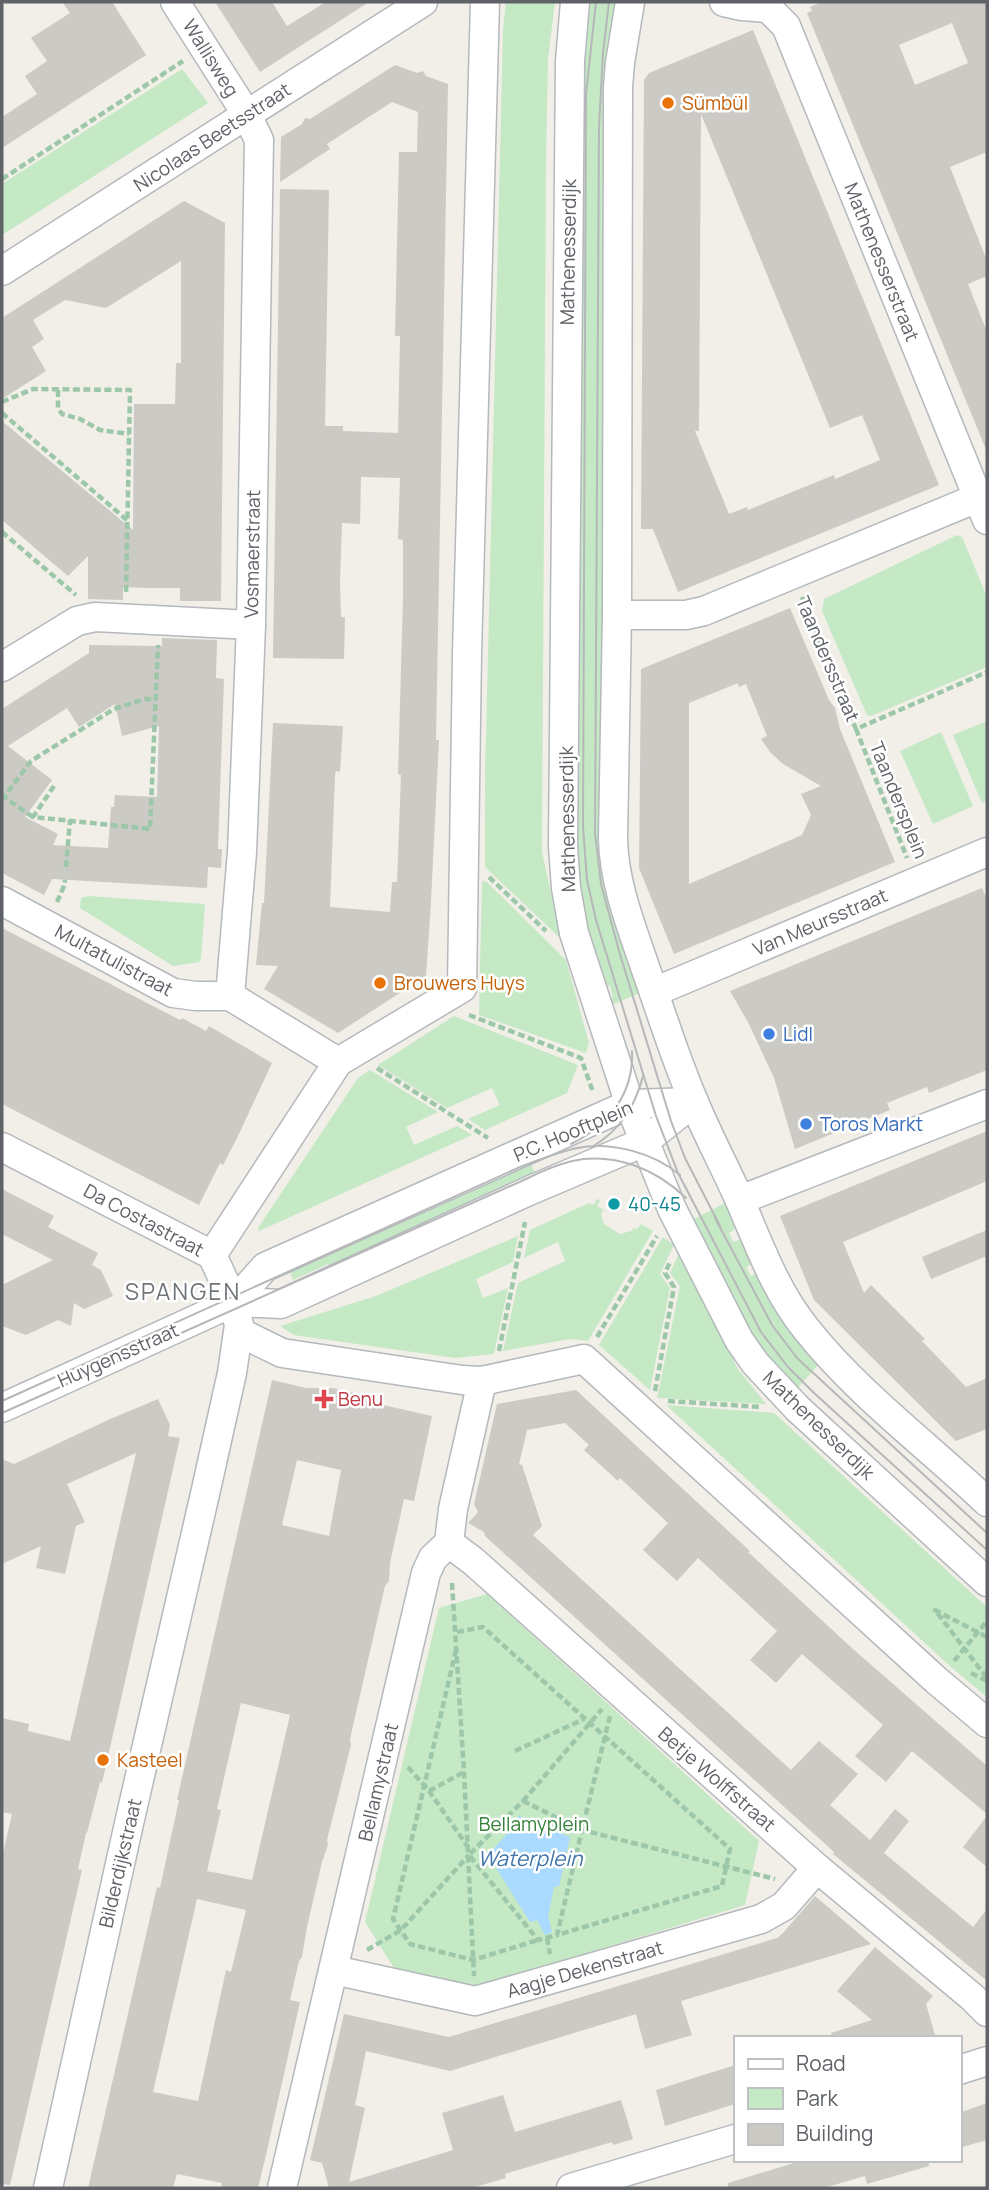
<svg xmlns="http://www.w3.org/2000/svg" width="989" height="2190" font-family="Manrope,sans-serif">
<rect width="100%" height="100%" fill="#f1efe8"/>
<!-- green -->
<g fill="#c5e8c5">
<polygon points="506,2 555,2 548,59 546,159 542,852 561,939 485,867 485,778 503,30"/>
<polygon points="583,2 620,2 605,848 643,992 606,1007 603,1000 613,997 610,986 600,989 575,894"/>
<polygon points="182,69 208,103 2,235 2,184"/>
<polygon points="957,535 962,537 987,597 987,667 871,716 867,715 822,611 824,599"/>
<polygon points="987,721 987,800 982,803 953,735"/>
<polygon points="941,732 973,806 933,824 900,751"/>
<polygon points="482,881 487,882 566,960 589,1043 586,1053 479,1015"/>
<polygon points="88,896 205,904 201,959 199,962 173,966 80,908 81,898"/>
<polygon points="454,1016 578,1065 567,1093 485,1130 468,1119 500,1105 492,1088 447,1108 378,1065"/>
<polygon points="370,1070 438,1112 406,1127 414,1145 457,1126 472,1135 259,1231 258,1228 358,1078"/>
<polygon points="528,1158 538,1179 331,1271 328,1264 293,1280 288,1265"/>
<polygon points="597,1199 600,1200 597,1206 604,1210 601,1214 604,1224 620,1234 631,1231 634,1228 637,1229 641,1224 653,1231 588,1341 570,1339 503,1351 518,1283 565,1261 558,1242 524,1258 530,1230 589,1203 593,1205"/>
<polygon points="727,1202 739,1227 729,1233 733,1242 745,1238 756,1262 746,1267 751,1276 760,1271 822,1361 793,1393 772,1371 688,1222"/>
<polygon points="518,1236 513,1262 476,1279 483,1298 508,1288 494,1354 455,1358 294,1335 280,1326 376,1296"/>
<polygon points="663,1237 674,1245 660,1274 670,1288 650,1390 599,1345"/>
<polygon points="679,1253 738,1369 766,1404 657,1398 680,1286 670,1273"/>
<polygon points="666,1405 774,1413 987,1607 987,1697 952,1668"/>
<polygon points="487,1594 759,1841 745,1905 479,1986 469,1986 394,1968 365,1922 439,1608"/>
</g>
<!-- water -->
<polygon fill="#aadaff" points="519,1815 526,1820 570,1837 559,1886 554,1887 548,1916 552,1932 545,1935 537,1920 530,1922 488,1855 515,1825"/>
<!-- building -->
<g fill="#cccac5" fill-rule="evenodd">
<polygon points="62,2 112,2 146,55 2,148 2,117 37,94 25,76 47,61 31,38 70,13"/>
<polygon points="215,2 272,2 287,26 326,2 369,2 260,72"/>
<path d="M822 2H987V152L950 167 987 261V276L968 284 987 332V452L807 13 812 11 810 7ZM952 23 968 63 915 85 899 45Z"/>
<path d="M753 30 939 485 678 592 653 529H641L644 80 649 73ZM701 114 830 428 862 415 880 460 835 479 834 475 748 510 747 507 729 514 695 431H699Z"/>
<polygon points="395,65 417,73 423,71 426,76 448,84 436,740 439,740 431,902 426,976 338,1033 264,989 278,966 256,965 262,903 264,903 273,723 343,726 340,772 336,771 335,775 330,907 390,912 392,882 397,882 401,775 398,774 403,597 403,540 398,539 400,478 361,477 360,524 342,523 340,581 341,617 345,617 344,659 273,658 280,189 329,190 325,426 343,426 343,431 398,433 400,336 395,336 399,152 417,152 418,112 392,102 327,144 330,149 280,182 281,137 302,124 305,118 310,119"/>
<polygon points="184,201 225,223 221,601 180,601 180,588 146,588 123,587 123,600 88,599 88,556 68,576 2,520 2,421 133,530 134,404 175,404 176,363 181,363 181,261 106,308 65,300 33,320 44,339 32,347 46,371 2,399 2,318"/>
<path d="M790 608 829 700 835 708 840 729 895 862 674 954 639 868 641 669ZM738 683 739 687 746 684 767 736 761 739 770 752 783 764 821 786 801 794 811 815 802 835 689 884V703Z"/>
<path d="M162 638 217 640 216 678 224 679 218 849H222L221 868 208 867 207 888 52 879 44 895 2 873V709L89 653V645L162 646ZM115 704 122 736 159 726 157 797 115 795 114 807H111L108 848 53 845 58 834 25 817 52 780 8 746 67 708 79 727Z"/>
<polygon points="982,888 987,899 987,1070 929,1093 927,1087 887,1103 890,1110 795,1149 774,1078 749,1024 730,991"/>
<polygon points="2,928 180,1020 182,1018 206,1031 209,1026 272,1063 238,1136 223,1165 220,1163 199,1205 2,1104"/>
<polygon points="987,1131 987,1181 843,1242 864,1293 871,1285 925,1339 922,1341 966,1387 987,1378 987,1429 956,1441 814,1300 780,1216"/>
<polygon points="2,1189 54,1216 48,1227 98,1253 92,1265 101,1270 113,1296 84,1309 74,1303 71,1326 58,1320 26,1335 2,1326 2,1285 53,1260 2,1234"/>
<polygon points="987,1230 987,1256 931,1279 922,1257"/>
<path d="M272 1380 306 1388H333L371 1397 370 1402 432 1416 414 1501 404 1499 390 1563 389 1581 385 1586 350 1739 351 1745 327 1840 328 1845 322 1862 307 1927 302 1957 299 1961 290 2000 300 2002 266 2155 258 2188H221L222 2183 177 2174 173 2188H88L157 1887 160 1888 179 1800H177ZM297 1460 341 1470 329 1536 282 1525ZM241 1703 290 1715 252 1880 207 1871 221 1810 217 1809ZM197 1899 246 1910 231 1972 226 1970 198 2101 153 2092Z"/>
<polygon points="576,1390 750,1551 748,1552 853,1649 987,1766 987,1814 912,1751 886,1782 855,1756 883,1725 802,1654 776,1683 750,1660 777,1631 698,1558 677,1581 643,1550 668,1523 620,1478 618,1481 584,1450 589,1445 565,1423 527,1430 519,1464 522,1465 542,1526 533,1535 791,1770 819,1741 858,1774 830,1805 870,1840 895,1809 909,1821 884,1853 973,1927 987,1909 987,1981 833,1854 834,1852 485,1536 484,1532 468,1523 478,1512 474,1504 497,1404"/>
<polygon points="158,1399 170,1425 168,1436 180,1438 102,1783 100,1782 87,1833 86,1833 78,1869 82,1870 10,2185 2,2184 2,1857 12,1814 2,1812 2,1718 29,1724 28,1731 70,1741 136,1453 67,1484 85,1522 76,1526 65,1574 36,1568 41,1546 2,1564 2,1459 14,1464 108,1420"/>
<polygon points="987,1816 987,1867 963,1847"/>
<polygon points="815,1896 871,1944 681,2001 692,2035 645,2049 636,2014 450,2071 366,2051 355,2105 365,2108 349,2182 453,2150 442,2113 503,2095 515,2132 621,2100 633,2139 613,2145 612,2142 505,2174 506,2178 472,2188 329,2188 322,2163 310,2160 344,2014 449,2037 777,1938 783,1933"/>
<polygon points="875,1947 933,1996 926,2004 936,2038 832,2038 831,2033 872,2020 837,1991"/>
<polygon points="735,2065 735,2104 665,2126 656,2090"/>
<polygon points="987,2103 987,2140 959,2148 959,2113"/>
<polygon points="804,2160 928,2160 929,2166 867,2184 865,2176 824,2188 728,2188 728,2183"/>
</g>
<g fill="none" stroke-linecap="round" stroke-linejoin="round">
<defs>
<g id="minor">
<polyline points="175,2 247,115 259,140 251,625 242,852 230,996"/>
<polyline points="575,2 570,61 563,846 566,888 574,933 631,1108 672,1209 739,1340 755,1363 798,1409 987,1582"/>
<path d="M630 2 620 63 618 87 617 615 613 839C614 883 631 926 645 967 661 1012 675 1058 694 1102 708 1136 726 1169 741 1203 760 1247 776 1292 807 1330 859 1395 927 1445 987 1502"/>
<polyline points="724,2 742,6 768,8"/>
<polyline points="768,8 786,26 987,520"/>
<polyline points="2,271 423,2"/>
<polyline points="617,615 686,615 704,611 987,494"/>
<polyline points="2,667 77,621 95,617 251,625"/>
<polyline points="2,901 173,993 196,996 230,996 338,1062"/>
<polyline points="654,992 987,852"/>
<polyline points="2,1147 212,1255 232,1298 239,1325 232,1373 205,1494 130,1819 48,2188"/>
<polyline points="740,1200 987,1104"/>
<polyline points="212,1255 338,1062 462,988 467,654 485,2"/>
<polyline points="234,1302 281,1304 531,1190 644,1142 694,1102"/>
<polyline points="239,1332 282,1353 462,1380 482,1381 584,1359 936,1680 987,1723"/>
<polyline points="2,1408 234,1302 265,1267 630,1104 694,1102"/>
<polyline points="449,1543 473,1561 817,1868 972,1997 987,2012"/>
<polyline points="334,1970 475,2001 761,1919 784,1906 817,1868"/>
<polyline points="959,2070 987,2061"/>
<polyline points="282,2188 426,1573 433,1558 449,1543 453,1509 482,1381"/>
<polyline points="571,2188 735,2139"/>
</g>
</defs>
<!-- minor casing -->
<use href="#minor" stroke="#b5b8bc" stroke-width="31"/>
<!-- path -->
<g stroke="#9cc7a9" stroke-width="4.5" stroke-dasharray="7 3.5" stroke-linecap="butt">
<polyline points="2,179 183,61"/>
<polyline points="58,390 58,408 62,414 80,419 100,430 129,434"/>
<polyline points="2,402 33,389 130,390 126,595"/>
<polyline points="2,413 127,520"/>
<polyline points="2,532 76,595"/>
<polyline points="802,597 856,729 987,672"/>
<polyline points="856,729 907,858"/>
<polyline points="54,786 33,817 150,829 158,645"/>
<polyline points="33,817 4,797 31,761 114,709 145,699 156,699"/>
<polyline points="66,867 70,820"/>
<polyline points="489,877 546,931"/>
<polyline points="57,902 64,886 65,880"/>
<polyline points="469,1015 581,1058 593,1092"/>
<polyline points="377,1068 488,1138"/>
<polyline points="597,1337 657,1236"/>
<polyline points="499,1351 525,1222"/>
<polyline points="655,1391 674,1287 665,1273 670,1262"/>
<polyline points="668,1401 761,1407"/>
<polyline points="452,1583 464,1772 474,1976"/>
<polyline points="457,1632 483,1627 730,1849 722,1886 557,1935"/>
<polyline points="987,1637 935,1610 987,1678"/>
<polyline points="456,1650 393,1919 410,1944 473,1960 538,1940"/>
<polyline points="954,1661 987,1621"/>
<polyline points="971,1673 987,1681"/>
<polyline points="610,1716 582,1830 775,1879"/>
<polyline points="515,1751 584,1719"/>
<polyline points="408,1767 429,1791 468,1847"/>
<polyline points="429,1791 464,1772"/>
<polyline points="523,1801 602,1709"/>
<polygon points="523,1801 582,1830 557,1935 538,1940 469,1855"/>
<polyline points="547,1938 550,1954"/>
<polyline points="367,1950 401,1930 469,1855"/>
</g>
<!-- minor -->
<use href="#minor" stroke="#fff" stroke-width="28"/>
<!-- tram -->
<g stroke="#b6b7b8" stroke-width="2">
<polyline points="596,2 586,94 583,827 587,880 596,920 656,1116 678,1173 761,1332 788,1367 814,1393 987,1550"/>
<polyline points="609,2 603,53 599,127 595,834 601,884 619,951 671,1121 685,1158 720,1226"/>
<path d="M571 1144C608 1126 634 1094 632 1051"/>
<path d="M592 1147C620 1130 635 1107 643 1076"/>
<polyline points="715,1218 772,1325 797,1358 987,1533"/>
<path d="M2 1401 520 1167C539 1160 558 1152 577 1148 611 1141 654 1153 680 1175"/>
<path d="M2 1413 526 1179C540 1172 556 1165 572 1161 615 1152 656 1169 686 1198"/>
</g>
</g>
<!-- markers -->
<g fill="#e8710a" stroke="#fff" stroke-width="2.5">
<circle cx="668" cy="103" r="7"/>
<circle cx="380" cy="983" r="7"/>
<circle cx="103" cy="1760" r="7"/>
</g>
<g fill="#3f7fe0" stroke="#fff" stroke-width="2.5">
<circle cx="769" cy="1034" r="7"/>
<circle cx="806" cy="1124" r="7"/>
</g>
<circle fill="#0f9aa8" stroke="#fff" stroke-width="2.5" cx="614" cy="1204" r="7"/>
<path fill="#e0444e" stroke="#fff" stroke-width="2.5" d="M320.5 1388.5h7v7h7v7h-7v7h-7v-7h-7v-7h7z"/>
<g text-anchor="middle" stroke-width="5" stroke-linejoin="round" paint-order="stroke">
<!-- street labels -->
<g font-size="19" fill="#5f6368" stroke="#fff">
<text transform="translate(211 58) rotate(58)" y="7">Wallisweg</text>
<text transform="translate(212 137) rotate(-33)" y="7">Nicolaas Beetsstraat</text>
<text transform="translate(568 252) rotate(-89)" y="7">Mathenesserdijk</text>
<text transform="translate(882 262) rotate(68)" y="7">Mathenesserstraat</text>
<text transform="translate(252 554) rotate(-89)" y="7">Vosmaerstraat</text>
<text transform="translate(828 659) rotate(67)" y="7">Taandersstraat</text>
<text transform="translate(899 800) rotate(68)" y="7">Taandersplein</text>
<text transform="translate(567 819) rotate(-91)" y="7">Mathenesserdijk</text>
<text transform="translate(820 922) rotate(-23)" y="7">Van Meursstraat</text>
<text transform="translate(114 960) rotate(28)" y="7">Multatulistraat</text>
<text transform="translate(573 1131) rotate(-23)" y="7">P.C. Hooftplein</text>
<text transform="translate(144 1220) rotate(28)" y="7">Da Costastraat</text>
<text transform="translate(118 1355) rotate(-24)" y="7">Huygensstraat</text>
<text transform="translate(819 1425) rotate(44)" y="7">Mathenesserdijk</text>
<text transform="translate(717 1779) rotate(41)" y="7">Betje Wolffstraat</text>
<text transform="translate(378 1782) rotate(-77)" y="7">Bellamystraat</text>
<text transform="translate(120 1863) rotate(-77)" y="7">Bilderdijkstraat</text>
<text transform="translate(585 1969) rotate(-16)" y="7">Aagje Dekenstraat</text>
</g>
<!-- food labels -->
<g font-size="19" fill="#c56008" stroke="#fff" text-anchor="start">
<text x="682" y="110">Sümbül</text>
<text x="394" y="990">Brouwers Huys</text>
<text x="117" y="1767">Kasteel</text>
</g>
<!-- shop labels -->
<g font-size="19" fill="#366cbe" stroke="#fff" text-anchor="start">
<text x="783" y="1041">Lidl</text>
<text x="820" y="1131">Toros Markt</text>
</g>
<!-- culture labels -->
<g font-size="19" fill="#0d838f" stroke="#fff" text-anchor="start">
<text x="628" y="1211">40-45</text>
</g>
<!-- health labels -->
<g font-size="19" fill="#be3a42" stroke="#fff" text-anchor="start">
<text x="338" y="1406">Benu</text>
</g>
<!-- park labels -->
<g font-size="19" fill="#348238" stroke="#fff">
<text x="534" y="1831">Bellamyplein</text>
</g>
<!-- water labels -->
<g font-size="21" font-style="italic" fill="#4174aa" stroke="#fff">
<text x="530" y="1866">Waterplein</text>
</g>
<!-- quarter labels -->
<g font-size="23" letter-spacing="2" fill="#70757a" stroke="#fff">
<text x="183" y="1300">SPANGEN</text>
</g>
</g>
<!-- border -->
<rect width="989" height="2190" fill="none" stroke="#5f6368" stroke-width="7"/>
<!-- legend -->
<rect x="734" y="2036" width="228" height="126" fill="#ffffff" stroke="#bfc1c3" stroke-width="2"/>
<rect x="748" y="2059" width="35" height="10" fill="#ffffff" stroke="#bfc1c3" stroke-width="2"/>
<text x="796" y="2071" font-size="21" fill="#5f6368">Road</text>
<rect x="748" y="2088" width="35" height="21" fill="#c5e8c5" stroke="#bfc1c3" stroke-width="2"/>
<text x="796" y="2106" font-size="21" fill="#5f6368">Park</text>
<rect x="748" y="2124" width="35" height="21" fill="#cccac5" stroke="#bfc1c3" stroke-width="2"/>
<text x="796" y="2141" font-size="21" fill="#5f6368">Building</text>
</svg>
